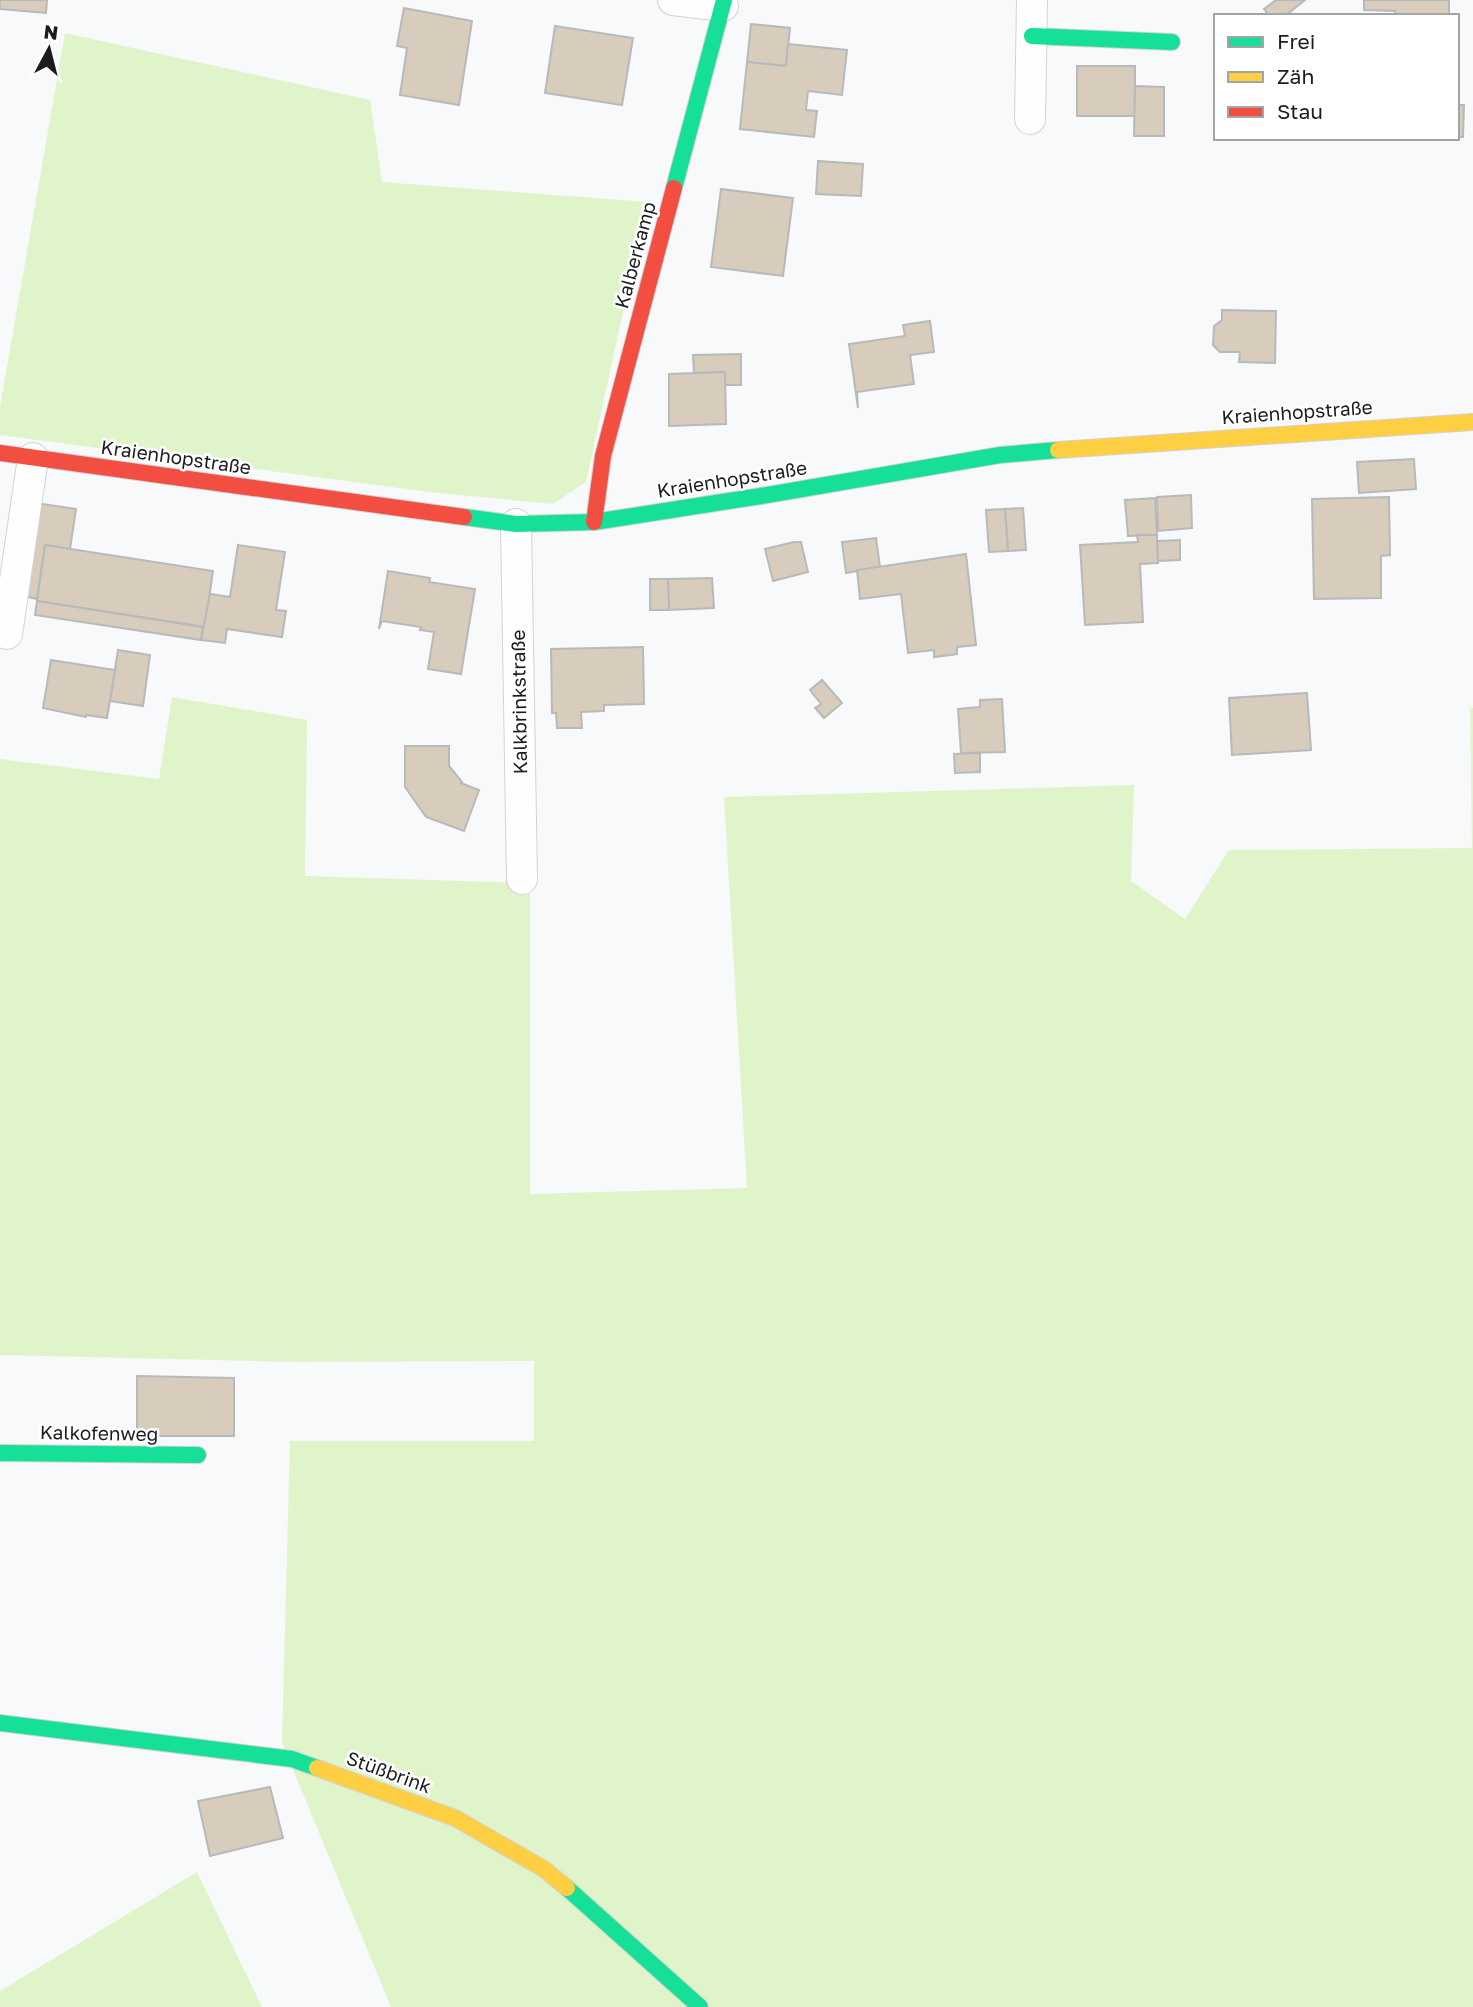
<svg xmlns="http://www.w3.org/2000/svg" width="1473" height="2007" font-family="'Golos Text',sans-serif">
<rect width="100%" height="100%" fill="#f7f9fb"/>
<!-- green -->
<g fill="#e0f4ca">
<polygon points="65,33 370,100 382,182 647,202 586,482 553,504 429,492 0,435 0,407"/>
<polygon points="172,697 307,720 305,876 530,883 530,1194 747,1188 724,797 1134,785 1131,881 1185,919 1229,850 1472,848 1470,708 1473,708 1473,2007 391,2007 282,1743 290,1441 534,1441 534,1361 294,1362 0,1355 0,759 159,779"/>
<polygon points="197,1872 262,2007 0,2007 0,1991"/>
</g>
<!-- building -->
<g fill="#d8ccbd" stroke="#b8b9b9" stroke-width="2">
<polygon points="0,0 47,0 46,13 0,9"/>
<polygon points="1276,0 1305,0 1285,16 1269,16 1264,9"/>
<polygon points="1364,0 1449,0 1449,16 1395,16 1395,11 1364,10"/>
<polygon points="404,8 472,21 459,105 400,95 407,48 397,46"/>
<polygon points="751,24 790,28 786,66 747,62"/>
<polygon points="555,26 633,38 622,105 545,93"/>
<polygon points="788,44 847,50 842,95 808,91 806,110 817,111 814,137 740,129 747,62 786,66"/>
<rect x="1077" y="66" width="58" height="50"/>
<polygon points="1135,86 1164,87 1164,136 1134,136"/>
<polygon points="1457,105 1464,105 1463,137 1457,137"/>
<polygon points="818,161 863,164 861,196 816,194"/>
<polygon points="721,189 793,198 783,276 711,267"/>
<polygon points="1222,310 1276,311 1275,363 1239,362 1240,352 1220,352 1213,345 1214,326 1222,320"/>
<polygon points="930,321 934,352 910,355 914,384 857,392 858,408 849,344 905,336 903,325"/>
<polygon points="741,354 741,385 725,385 725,372 694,373 693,355"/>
<polygon points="725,372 726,424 669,426 669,374"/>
<polygon points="1414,459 1416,489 1359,493 1357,462"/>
<polygon points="1191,495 1192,528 1158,531 1157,497"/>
<polygon points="1389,497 1390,555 1381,556 1381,598 1314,599 1312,499"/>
<polygon points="1155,498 1157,535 1128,536 1125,500"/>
<polygon points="36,503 76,509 70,549 45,545 37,599 23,596"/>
<polygon points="1023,508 1026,550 1008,551 1005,509"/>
<polygon points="1005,509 1008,551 989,552 986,510"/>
<polygon points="1137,535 1157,535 1158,563 1140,564 1143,622 1085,625 1080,545 1138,542"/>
<polygon points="876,538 880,567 846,573 842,542"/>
<polygon points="1180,540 1180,560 1158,561 1157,541"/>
<polygon points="794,542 801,542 808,572 773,581 765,549"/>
<polygon points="45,545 213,571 205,627 37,601"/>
<polygon points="238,545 285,552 276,610 286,611 282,637 227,629 225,643 201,640 210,594 230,597"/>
<polygon points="966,554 976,645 957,647 957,654 934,657 934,650 908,653 901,594 860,599 857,570"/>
<polygon points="388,571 430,578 429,582 475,589 461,674 428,669 434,632 420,630 421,627 382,621 379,629"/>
<polygon points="712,578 714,608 669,610 668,579"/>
<polygon points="650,579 668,579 669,610 650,610"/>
<polygon points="37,601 203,627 201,640 35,615"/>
<polygon points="643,647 644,704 604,705 604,711 581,712 582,728 557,728 556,713 552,713 551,649"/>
<polygon points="118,650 150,655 143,706 110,701"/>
<polygon points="51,660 115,670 107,718 86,715 86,717 43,708"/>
<polygon points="822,680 842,703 824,718 815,708 821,704 810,690"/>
<polygon points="1307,693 1311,750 1232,755 1229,698"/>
<polygon points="1002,699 1005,752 961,753 958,709 980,707 980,700"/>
<polygon points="405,746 449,746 449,766 462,782 461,783 479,790 464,831 426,817 405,787"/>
<polygon points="980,753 980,772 955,773 954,754"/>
<polygon points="137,1376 234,1378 234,1436 137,1436"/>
<polygon points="270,1787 283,1838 210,1856 198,1801"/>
</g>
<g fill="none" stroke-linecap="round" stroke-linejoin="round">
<defs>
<g id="street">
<polyline points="673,0 723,6"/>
<polyline points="1030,119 1032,0"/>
<polyline points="516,524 522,879"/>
<polyline points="7,634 33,458"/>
</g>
<g id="fast">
<polyline points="1032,36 1172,42"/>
<polyline points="674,188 724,0"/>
<polyline points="464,517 516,524 594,522 761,496 1000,455 1058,450"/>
<polyline points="0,1453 198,1455"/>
<polyline points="0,1723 292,1759 317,1768"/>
<polyline points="567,1888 700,2007"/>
</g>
<g id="slow">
<polyline points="1058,450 1473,422"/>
<polyline points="317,1768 455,1818 544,1869 567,1888"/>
</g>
<g id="jam">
<polyline points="0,453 464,517"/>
<polyline points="594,522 603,456 674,188"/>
</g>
</defs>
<!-- street casing -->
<use href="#street" stroke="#d2d3d4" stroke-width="32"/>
<!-- fast casing -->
<use href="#fast" stroke="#d2d3d4" stroke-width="18"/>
<!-- slow casing -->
<use href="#slow" stroke="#d2d3d4" stroke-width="18"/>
<!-- jam casing -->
<use href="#jam" stroke="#d2d3d4" stroke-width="18"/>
<!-- street -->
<use href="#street" stroke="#fefefe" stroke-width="30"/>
<!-- fast -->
<use href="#fast" stroke="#16e098" stroke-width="16"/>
<!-- slow -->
<use href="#slow" stroke="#ffcf43" stroke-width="16"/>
<!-- jam -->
<use href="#jam" stroke="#f24e42" stroke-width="16"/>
</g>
<g text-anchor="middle" stroke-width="5" stroke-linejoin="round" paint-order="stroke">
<!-- street labels -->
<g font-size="19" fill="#1b1c1e" stroke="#fff">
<text transform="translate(635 255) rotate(-75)" y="7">Kalberkamp</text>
<text transform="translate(1297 412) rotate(-4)" y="7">Kraienhopstraße</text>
<text transform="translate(176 457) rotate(8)" y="7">Kraienhopstraße</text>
<text transform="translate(732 479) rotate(-9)" y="7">Kraienhopstraße</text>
<text transform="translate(519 702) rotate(-91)" y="7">Kalkbrinkstraße</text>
<text transform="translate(99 1433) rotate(1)" y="7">Kalkofenweg</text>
<text transform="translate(389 1772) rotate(20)" y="7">Stüßbrink</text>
</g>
</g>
<!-- legend -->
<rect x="1214" y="14" width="245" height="126" fill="#ffffff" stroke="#a4a4a5" stroke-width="2"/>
<rect x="1228" y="37" width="35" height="10" fill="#16e098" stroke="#a4a4a5" stroke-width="2"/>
<text x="1277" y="49" font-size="21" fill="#1b1c1e">Frei</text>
<rect x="1228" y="72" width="35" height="10" fill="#ffcf43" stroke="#a4a4a5" stroke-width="2"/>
<text x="1277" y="84" font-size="21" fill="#1b1c1e">Zäh</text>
<rect x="1228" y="107" width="35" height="10" fill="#f24e42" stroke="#a4a4a5" stroke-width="2"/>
<text x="1277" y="119" font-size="21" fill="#1b1c1e">Stau</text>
<!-- north arrow -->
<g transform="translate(49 49) rotate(7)" stroke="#ffffff" stroke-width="5" paint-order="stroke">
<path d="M0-5L12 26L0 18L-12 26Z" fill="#1b1c1e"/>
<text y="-10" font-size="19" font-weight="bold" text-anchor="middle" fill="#1b1c1e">N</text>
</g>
</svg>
